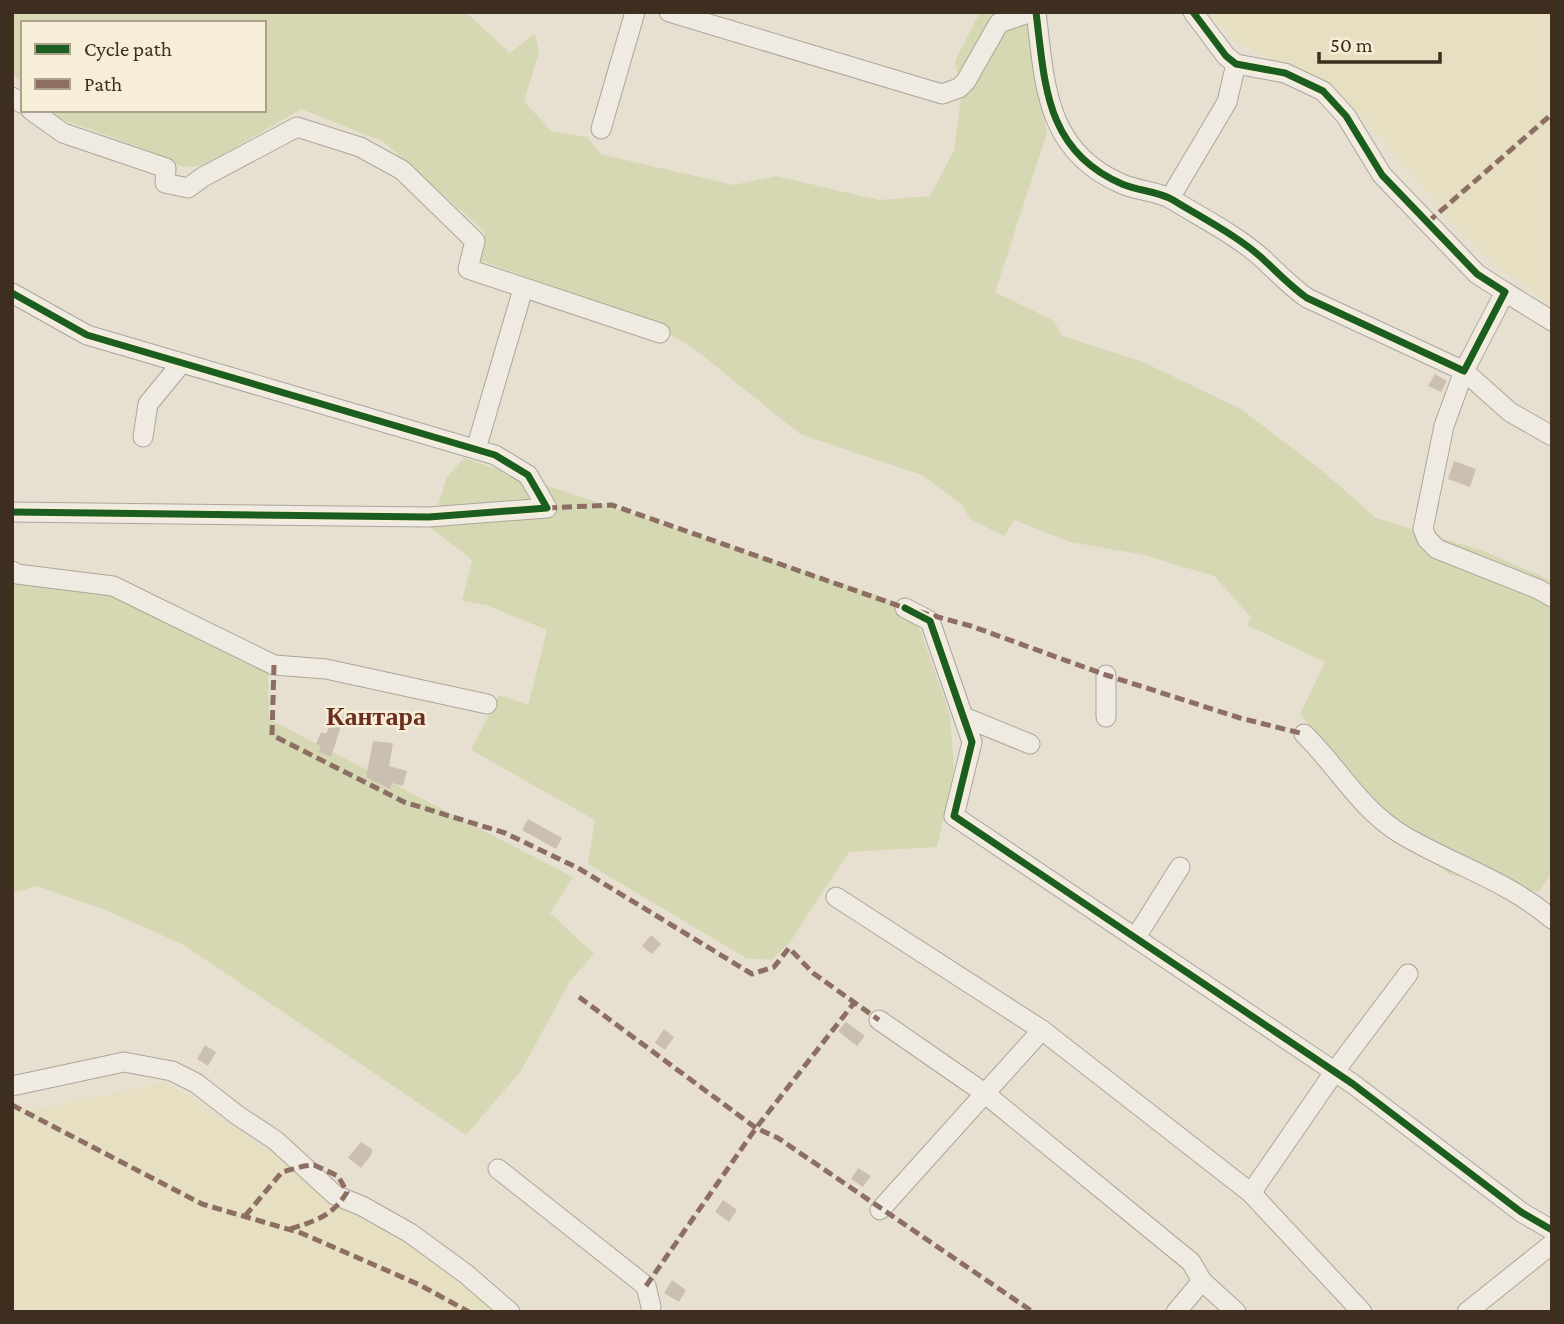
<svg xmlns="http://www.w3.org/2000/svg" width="1564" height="1324" font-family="'Crimson Pro',serif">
<rect width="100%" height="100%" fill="#e7e0d1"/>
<!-- farmland -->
<g fill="#e6dfc2">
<polygon points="1208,12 1552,12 1552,313 1539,294 1507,273 1466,238 1364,118 1287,68 1240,44"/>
<polygon points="166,1082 514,1312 12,1312 12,1100 29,1111"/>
</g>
<!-- green -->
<g fill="#d6d7b3">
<polygon points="12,12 462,12 470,16 510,53 535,33 539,52 524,101 551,131 587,137 600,154 734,185 776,176 879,200 930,196 954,150 961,98 955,61 980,12 1026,12 1047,133 995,292 1054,321 1062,336 1141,361 1241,409 1320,469 1376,518 1486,552 1552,581 1552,874 1538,892 1448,874 1355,780 1300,714 1325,662 1247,625 1251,617 1214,576 1140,554 1070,542 1014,520 1004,536 970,519 962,505 922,475 800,434 692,347 644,319 479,260 485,232 384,142 301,109 204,166 182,167 139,147 61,119 51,110 264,110 264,23 23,23 23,83 12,74"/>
<polygon points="464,458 912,607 950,715 954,770 937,847 849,852 790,942 772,960 746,958 588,864 595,820 471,750 499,695 528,705 547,630 486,605 462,601 472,560 431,528 447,477"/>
<polygon points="12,572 116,593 268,671 269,719 573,877 550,913 594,954 570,981 521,1071 466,1135 182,944 105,910 37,886 12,893"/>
</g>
<!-- building -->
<g fill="#cbbfb2">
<polygon points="1435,374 1447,381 1441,392 1428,386"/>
<polygon points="1454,461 1476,469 1470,487 1448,479"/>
<polygon points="335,714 344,717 331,757 319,752 321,746 316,744 321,732 326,734"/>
<polygon points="373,741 393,743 389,766 407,771 403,786 392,783 390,789 366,777"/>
<polygon points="528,819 562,838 556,849 522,830"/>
<polygon points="651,935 661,944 652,954 642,946"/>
<polygon points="846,1022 865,1036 857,1046 838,1031"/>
<polygon points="664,1029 674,1037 665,1050 655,1043"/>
<polygon points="205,1045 216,1052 208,1066 197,1059"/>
<polygon points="361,1142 372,1149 371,1155 361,1168 348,1158"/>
<polygon points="858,1168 871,1176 863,1187 851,1179"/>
<polygon points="723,1200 737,1210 729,1222 715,1212"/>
<polygon points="672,1280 686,1290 679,1302 664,1293"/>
</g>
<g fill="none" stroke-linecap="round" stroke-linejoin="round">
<defs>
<g id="minor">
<polyline points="669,12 942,94 959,88 966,81 999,23 1031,12"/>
<path d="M1036 12C1045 84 1045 151 1122 184 1138 191 1158 191 1173 200 1202 218 1238 236 1263 259 1278 273 1290 286 1307 298L1464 371 1505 292 1477 274 1382 175 1346 116 1323 91 1285 73 1236 64 1226 56 1193 12"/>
<polyline points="12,97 23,104"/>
<polyline points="31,110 63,133 166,168 165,183 188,188 203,177 297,127 360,147 402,170 475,241 468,269 660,333"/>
<polyline points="601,129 635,12"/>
<polyline points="1170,198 1227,102 1236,64"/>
<polyline points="1505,292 1552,321"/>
<polyline points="12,293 87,335 495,455 528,475 547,508 429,517 12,512"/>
<polyline points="1552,436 1510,412 1464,371 1444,426 1423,529 1427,539 1437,549 1538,589 1552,597"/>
<polyline points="143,437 148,404 180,365"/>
<polyline points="476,449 523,289"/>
<polyline points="12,571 17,574 113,586 274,665 326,669 487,704"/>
<polyline points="905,608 930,621 972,742 954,816 1353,1084 1521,1212 1552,1230"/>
<polyline points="1106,675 1106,717"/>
<polyline points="964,717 1030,744"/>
<path d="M1304 734C1338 767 1360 809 1401 834 1451 864 1508 881 1552 919"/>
<polyline points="836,897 1042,1030"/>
<polyline points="1136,937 1180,867"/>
<polyline points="879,1020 983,1092 1191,1262 1202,1281 1236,1312"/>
<polyline points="12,1086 124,1062 172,1071 196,1083 237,1115 275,1140 335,1195 362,1206 410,1233 466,1274 510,1312"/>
<polyline points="498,1169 646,1286 651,1307"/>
<polyline points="1251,1193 1362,1312"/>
<polyline points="880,1210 1042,1030 1251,1193 1335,1071 1408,974"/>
<polyline points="1176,1312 1202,1281"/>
<polyline points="1467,1312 1552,1244"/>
</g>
</defs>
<!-- minor casing -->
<use href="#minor" stroke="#ada599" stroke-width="21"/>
<!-- minor -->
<use href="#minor" stroke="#efebe3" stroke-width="19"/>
<!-- quiet -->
<g stroke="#8d6e63" stroke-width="5" stroke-dasharray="10 5" stroke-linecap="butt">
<polyline points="1428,222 1552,114"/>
<polyline points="547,508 612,505 905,608 971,626 1106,675 1240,718 1304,734"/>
<polyline points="274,665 272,735 404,802 505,833 578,868 752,974 774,967 789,948 813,973 879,1020"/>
<polyline points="579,997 756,1128 778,1138 1033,1312"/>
<polyline points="12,1105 202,1204 301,1233 420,1285 469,1312"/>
<path d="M245 1216 282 1172 304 1166 314 1165 338 1176 347 1192C333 1216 315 1221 290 1229"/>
<polyline points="646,1286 756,1128 854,1003"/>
</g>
<defs>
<g id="cycleway">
<path d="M1036 12C1045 84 1045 151 1122 184 1138 191 1158 191 1173 200 1202 218 1238 236 1263 259 1278 273 1290 286 1307 298L1464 371 1505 292 1477 274 1382 175 1346 116 1323 91 1285 73 1236 64 1226 56 1193 12"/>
<polyline points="12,293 87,335 495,455 528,475 547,508 429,517 12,512"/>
<polyline points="905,608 930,621 972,742 954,816 1353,1084 1521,1212 1552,1230"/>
</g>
</defs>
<!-- cycleway casing -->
<use href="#cycleway" stroke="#f7eed8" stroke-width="11"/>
<!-- cycleway -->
<use href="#cycleway" stroke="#1b5e20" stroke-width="7"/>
</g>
<g text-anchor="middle" stroke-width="5" stroke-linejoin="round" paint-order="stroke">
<!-- neighbourhood labels -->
<g font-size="26" font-weight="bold" fill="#6b2e1e" stroke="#f7eed8">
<text x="376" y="725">Кантара</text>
</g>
</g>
<!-- border -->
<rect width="1564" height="1324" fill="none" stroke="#3d2e20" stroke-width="28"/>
<!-- legend -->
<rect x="21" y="21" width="245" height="91" fill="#f7eed8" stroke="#ada18e" stroke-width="2"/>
<rect x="35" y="44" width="35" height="10" fill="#1b5e20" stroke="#ada18e" stroke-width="2"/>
<text x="84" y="56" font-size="21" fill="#3d2e20">Cycle path</text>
<rect x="35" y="79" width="35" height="10" fill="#8d6e63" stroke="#ada18e" stroke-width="2"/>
<text x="84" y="91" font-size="21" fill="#3d2e20">Path</text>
<!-- scale -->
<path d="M1319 52v10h121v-10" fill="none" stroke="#3d2e20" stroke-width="3.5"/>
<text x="1330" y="52" font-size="21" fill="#3d2e20" stroke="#f7eed8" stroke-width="5" paint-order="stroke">50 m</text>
</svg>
